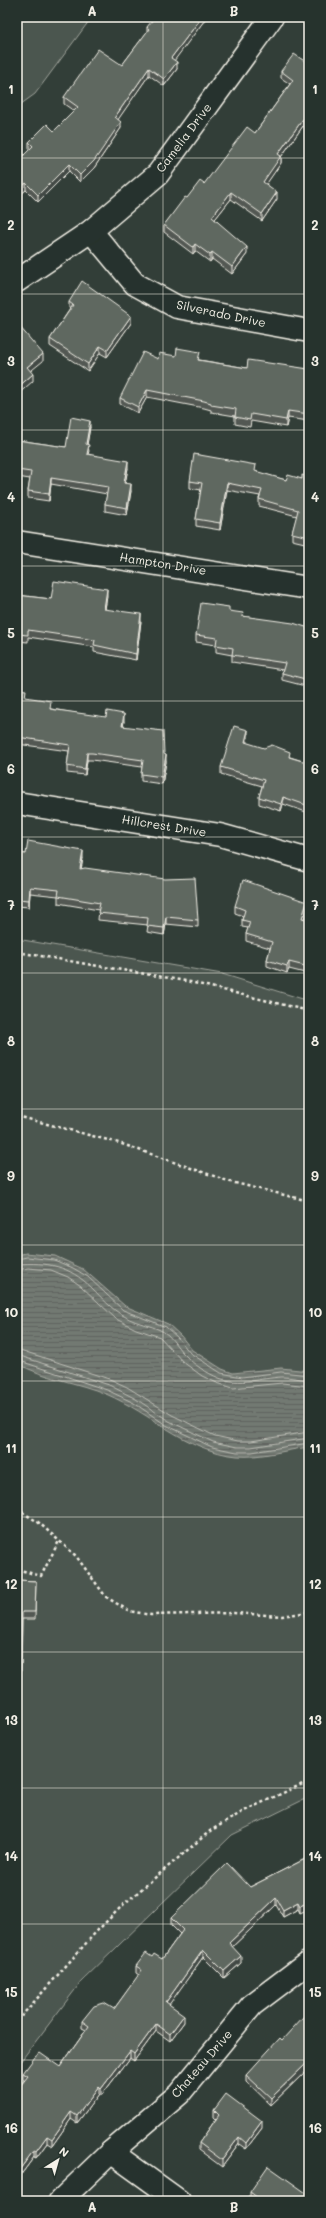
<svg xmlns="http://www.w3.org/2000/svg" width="326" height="2218" font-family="Mali,sans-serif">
<defs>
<pattern id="water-rules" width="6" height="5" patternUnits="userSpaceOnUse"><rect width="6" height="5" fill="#727972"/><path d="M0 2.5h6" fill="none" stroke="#60635e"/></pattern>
</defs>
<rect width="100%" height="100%" fill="#323e38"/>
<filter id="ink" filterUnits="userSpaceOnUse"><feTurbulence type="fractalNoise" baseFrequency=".025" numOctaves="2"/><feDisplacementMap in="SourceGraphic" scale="8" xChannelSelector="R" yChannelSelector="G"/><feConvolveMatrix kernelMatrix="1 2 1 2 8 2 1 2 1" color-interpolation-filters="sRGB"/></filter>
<g filter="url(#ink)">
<!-- grass -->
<g fill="#4c564f" stroke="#a0a49c">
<polygon points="17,17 92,17 35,94 17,107"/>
<polygon points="17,939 222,974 309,1001 309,1797 232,1835 81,1982 17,2066"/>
</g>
<!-- water -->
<path fill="url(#water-rules)" stroke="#a6a9a1" d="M26 1253 55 1256 83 1269 125 1306 168 1324 181 1336 192 1350 222 1369 233 1373 281 1368 309 1371V1447C285 1450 261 1458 237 1456 186 1451 151 1413 106 1394 78 1382 44 1379 17 1363V1255Z"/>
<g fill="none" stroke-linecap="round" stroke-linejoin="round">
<!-- shore -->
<g stroke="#c0c1b9" stroke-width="1">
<polyline points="17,1259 27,1257 54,1260 73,1268 88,1277 123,1310 166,1327 178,1338 190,1353 221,1373 242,1377 281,1372 309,1375"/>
<path d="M17 1264C48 1262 68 1265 92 1288 102 1298 111 1309 124 1316 138 1325 156 1325 168 1335 175 1342 179 1350 186 1356 194 1365 207 1373 219 1378 240 1386 260 1378 282 1377 291 1377 300 1379 309 1380"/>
<polyline points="17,1270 28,1268 51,1270 68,1277 81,1286 116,1319 136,1329 160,1337 183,1362 202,1376 217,1383 233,1388 282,1383 309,1386"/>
<polyline points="17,1349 112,1380 127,1387 172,1415 215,1436 238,1441 251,1441 309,1432"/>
<polyline points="17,1355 109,1385 136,1399 169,1421 213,1442 237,1447 251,1447 309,1438"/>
<polyline points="17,1360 107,1390 134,1403 166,1425 212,1447 237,1452 252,1452 309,1443"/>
</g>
<defs>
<g id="minor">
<polyline points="91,231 135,284 177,307 309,331"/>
<polyline points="17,281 91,231 158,174 272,17"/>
<polyline points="17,542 309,588"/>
<polyline points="17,803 220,835 309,860"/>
<polyline points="111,2152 179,2201"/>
<polyline points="60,2201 111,2152 179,2094 252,2005 309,1962"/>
</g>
</defs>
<!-- minor casing -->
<use href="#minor" stroke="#f4f1e8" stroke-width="25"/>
<!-- path -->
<g stroke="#f4f1e8" stroke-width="2.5" stroke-dasharray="3 3" stroke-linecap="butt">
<polyline points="17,952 186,981 309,1011"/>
<polyline points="17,1116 119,1143 231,1182 309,1201"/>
<polyline points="17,1509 38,1522 76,1556 106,1597 129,1611 151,1615 234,1613 282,1616 309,1612"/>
<polyline points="17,1569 41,1576 59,1541"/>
<polyline points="17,2021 96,1932 124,1904 210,1831 244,1811 309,1781"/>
</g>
<!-- minor -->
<use href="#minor" stroke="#26332d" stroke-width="22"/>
</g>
<!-- wall -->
<g fill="#525953" stroke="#f4f1e8">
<polygon points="165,17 207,17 174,60 177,69 164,86 149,75 118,119 121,128 94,168 80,182 69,171 38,202 26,190 17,197 17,162 30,150 29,149 29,142 54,131 74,111 64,104 64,97 122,65 147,32 147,27 164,19"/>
<polygon points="309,64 307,129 303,126 281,157 281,163 266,184 277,199 262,221 231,199 215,219 247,254 232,274 212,259 210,262 195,251 193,254 164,232 164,225 187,198 204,184 255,133 290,84 281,78 281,71"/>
<polygon points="309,277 309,288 308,288 308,281"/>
<polygon points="69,302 131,323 107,357 100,353 88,371 50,346 50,339 70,309 69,308"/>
<polygon points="176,356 247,368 309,369 309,421 288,418 286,427 251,421 250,427 235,424 235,416 211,412 211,410 204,408 147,397 138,413 120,404 120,398 158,359"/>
<polygon points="90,427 87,444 89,451 88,454 128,468 125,483 131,491 127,515 105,511 105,504 107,494 51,484 49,501 28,498 28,491 30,479 17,477 17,440 66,447"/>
<polygon points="256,472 286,480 302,479 309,477 309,544 292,540 292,533 297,516 259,506 259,499 260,496 227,490 220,530 196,526 196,519 201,490 190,488 190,481"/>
<polygon points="17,595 51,599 107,596 105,609 141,621 136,660 94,652 94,647 28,637 28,642 17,641"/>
<polygon points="229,611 243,616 309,628 309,687 282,680 282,673 283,670 232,662 232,655 216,652 216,645 196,642 196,635"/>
<polygon points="17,689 26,697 51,709 124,721 123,726 164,754 166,762 162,784 141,781 141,774 142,767 92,760 87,760 85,775 67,773 67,766 69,751 17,744"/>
<polygon points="248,737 246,743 309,763 309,813 283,804 281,811 259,804 259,797 262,786 221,774 221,767"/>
<polygon points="17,853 26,854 83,858 81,869 198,920 198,927 166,924 164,935 147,932 148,925 98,920 99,910 58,903 58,896 30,893 29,907 17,906"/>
<polygon points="235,906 307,909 304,919 309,920 309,974 289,969 287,973 267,966 267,960 270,948 246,941 246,934 248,928 242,927 242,920 243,916 235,913"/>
<polygon points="17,1580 36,1581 35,1619 22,1619 21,1671 17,1671"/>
<polygon points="309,1857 300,1913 298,1909 283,1917 276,1905 232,1947 241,1963 224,1978 203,1957 169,2004 184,2022 170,2041 156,2031 134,2061 130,2058 101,2096 99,2094 77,2123 71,2119 52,2146 47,2143 36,2158 34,2157 17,2180 17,2090 24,2080 23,2079 23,2073 60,2067 86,2030 82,2028 82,2021 114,2009 139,1975 136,1973 136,1966 152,1957 162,1959 180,1934 171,1925 171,1918 250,1887"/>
<polygon points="309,2021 309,2068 271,2105 246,2081 246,2075 282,2040"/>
<polygon points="214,2110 262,2128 246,2149 239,2144 222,2167 199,2150 199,2143 216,2119 214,2117"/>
<polygon points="250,2192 309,2195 309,2201 252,2201 250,2199"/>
</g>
<!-- shaded-wall -->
<g fill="#424944" stroke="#f4f1e8">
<polygon points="202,17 207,17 171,65 171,58"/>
<polygon points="177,62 177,69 164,86 164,79"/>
<polygon points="149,68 149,75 115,124 115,117"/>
<polygon points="303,119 303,126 281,157 281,163 263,189 263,182 278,154"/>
<polygon points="309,120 309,126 307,129 307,122"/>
<polygon points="121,122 121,128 94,168 80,182 80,175"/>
<polygon points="69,164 69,171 38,202 38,195"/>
<polygon points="26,183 26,190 17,197 17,190"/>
<polygon points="231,192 231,199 212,223 212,217"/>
<polygon points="277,192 277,199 262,221 262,214"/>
<polygon points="195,244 195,251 193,254 193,247"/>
<polygon points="247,247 247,254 232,274 232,267"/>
<polygon points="212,252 212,259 210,262 210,255"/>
<polygon points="131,316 131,323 107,357 107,350"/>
<polygon points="100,346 100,353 88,371 88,364"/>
<polygon points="43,354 43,361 27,374 27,367"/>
<polygon points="33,374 33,381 17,395 17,388"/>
<polygon points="147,390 147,397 138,413 138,407"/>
<polygon points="288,411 288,418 286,427 286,420"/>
<polygon points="90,421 90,427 86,451 86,444"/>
<polygon points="128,461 128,468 124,490 124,483"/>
<polygon points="51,478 51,484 49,501 49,494"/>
<polygon points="227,483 227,490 220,530 220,523"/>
<polygon points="131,484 131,491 127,515 127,508"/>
<polygon points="107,589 107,596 104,616 104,609"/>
<polygon points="141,614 141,621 136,660 136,654"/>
<polygon points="124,714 124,721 122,733 122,726"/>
<polygon points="248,730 248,737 245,749 245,742"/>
<polygon points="87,753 87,760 85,775 85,769"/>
<polygon points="166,755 166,762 162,784 162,777"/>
<polygon points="283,797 283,804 281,811 281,804"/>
<polygon points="83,851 83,858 80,876 80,869"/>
<polygon points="30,887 30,893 29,907 29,900"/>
<polygon points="307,902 307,909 302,925 302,918"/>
<polygon points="166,917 166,924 164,935 164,928"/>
<polygon points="289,962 289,969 287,973 287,966"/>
<polygon points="276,1898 276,1905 229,1950 229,1943"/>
<polygon points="298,1902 298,1909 283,1917 283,1910"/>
<polygon points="309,1902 309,1909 300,1913 300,1906"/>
<polygon points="203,1950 203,1957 166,2009 166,2002"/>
<polygon points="241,1956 241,1963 224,1978 224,1971"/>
<polygon points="184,2015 184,2022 170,2041 170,2034"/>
<polygon points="156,2024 156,2031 134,2061 134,2054"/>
<polygon points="130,2051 130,2058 101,2096 101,2089"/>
<polygon points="309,2061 309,2068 271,2105 271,2098"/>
<polygon points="99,2087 99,2094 77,2123 77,2116"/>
<polygon points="71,2112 71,2119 52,2146 52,2139"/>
<polygon points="262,2121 262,2128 246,2149 246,2143"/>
<polygon points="47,2136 47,2143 36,2158 36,2151"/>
<polygon points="239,2137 239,2144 222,2167 222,2160"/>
<polygon points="34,2150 34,2157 17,2180 17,2173"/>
</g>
<!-- building -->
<g fill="#5f6861" stroke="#f4f1e8">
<polygon points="155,17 162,17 164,19 165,17 202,17 171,58 177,62 164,79 149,68 115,117 121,122 94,161 80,175 69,164 38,195 26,183 17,190 17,162 33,146 29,142 47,124 54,131 78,107 64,97 98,49 122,65 149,29 147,27"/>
<polygon points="294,54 309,64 309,120 307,122 303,119 278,154 281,156 263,182 277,192 262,214 231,192 212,217 247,247 232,267 212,252 210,255 195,244 193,247 164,225 185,197 187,198 200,181 204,184 247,127 255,133 293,80 281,71"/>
<polygon points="82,281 131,316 107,350 100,346 88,364 50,339 73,305 69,302"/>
<polygon points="19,326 43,354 27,367 33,374 17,388 17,327"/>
<polygon points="177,348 200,352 198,360 247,368 248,360 309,369 309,414 288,411 286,420 251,414 250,420 235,417 236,409 211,405 211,403 204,401 147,390 138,407 120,398 143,352 158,359 159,353 176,356"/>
<polygon points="71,417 90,421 86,444 89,445 87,454 128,461 124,483 131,484 127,508 105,504 108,487 51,478 49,494 28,491 31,472 17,470 17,440 66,447"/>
<polygon points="194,454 256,465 255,471 286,480 288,475 302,479 302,475 309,477 309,537 292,533 298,510 259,499 262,490 227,483 220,523 196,519 202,483 190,481"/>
<polygon points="54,581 107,589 104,609 141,614 136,654 94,645 95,640 28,630 28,635 17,634 17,595 51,599"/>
<polygon points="201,603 229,607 229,611 243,613 242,616 293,623 309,628 309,643 308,646 309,646 309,680 282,673 285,663 232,655 233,648 216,645 217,638 196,635"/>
<polygon points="17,689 26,690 25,697 51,701 50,709 106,717 107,711 124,714 122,726 163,731 164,754 166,755 162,777 141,774 143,760 92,753 87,753 85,769 67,766 70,745 17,737"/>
<polygon points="234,726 248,730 245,742 264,748 272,745 290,752 289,757 309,763 309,806 283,797 281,804 259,797 264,780 221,767"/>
<polygon points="28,841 83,851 80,869 85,868 165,879 195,878 198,920 166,917 164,928 147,926 148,918 98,913 100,903 58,896 59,890 30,887 29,900 17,899 17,853 26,854"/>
<polygon points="243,880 307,902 302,918 309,920 309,967 289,962 287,966 267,960 272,942 246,934 250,922 242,920 245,910 235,906"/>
<polygon points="17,1580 36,1581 35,1612 22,1612 21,1664 17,1664"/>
<polygon points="309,1857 309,1902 300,1906 298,1902 283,1910 276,1898 229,1943 241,1956 224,1971 203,1950 166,2002 184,2015 170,2034 156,2024 134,2054 130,2051 101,2089 99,2087 77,2116 71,2112 52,2139 47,2136 36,2151 34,2150 17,2173 17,2120 20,2115 17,2113 17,2090 28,2076 23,2073 35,2057 40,2053 60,2067 89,2026 82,2021 94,2006 104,2003 114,2009 142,1970 136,1966 146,1953 152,1957 154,1954 162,1959 183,1930 171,1918 227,1863 250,1887"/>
<polygon points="304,2016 309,2021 309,2061 271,2098 246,2075 280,2038 282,2040"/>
<polygon points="226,2094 262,2121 246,2143 239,2137 222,2160 199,2143 219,2115 214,2110"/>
<polygon points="268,2166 309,2195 309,2194 309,2201 262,2201 250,2192"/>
</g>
</g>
<!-- grid -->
<path fill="none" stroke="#f4f1e8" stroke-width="1" stroke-opacity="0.55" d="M163 17V2201M17 158H309M17 294H309M17 430H309M17 566H309M17 701H309M17 837H309M17 973H309M17 1109H309M17 1245H309M17 1381H309M17 1517H309M17 1652H309M17 1788H309M17 1924H309M17 2060H309"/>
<g text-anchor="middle" stroke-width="3" stroke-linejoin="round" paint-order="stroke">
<!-- street labels -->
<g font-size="12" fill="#f4f1e8" stroke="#26332d">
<text transform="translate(184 138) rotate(-53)" y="4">Camelia Drive</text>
<text transform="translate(221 314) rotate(12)" y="4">Silverado Drive</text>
<text transform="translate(163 564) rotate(9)" y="4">Hampton Drive</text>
<text transform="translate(164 826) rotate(9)" y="4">Hillcrest Drive</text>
<text transform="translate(202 2064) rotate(-49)" y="4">Chateau Drive</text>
</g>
</g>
<!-- margin -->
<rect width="326" height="2218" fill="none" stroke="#26332d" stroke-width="44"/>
<!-- north arrow -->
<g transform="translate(58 2160) rotate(37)" stroke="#26332d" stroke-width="3" paint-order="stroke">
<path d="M0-3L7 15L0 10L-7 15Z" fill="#f4f1e8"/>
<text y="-6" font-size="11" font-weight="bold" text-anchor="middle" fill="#f4f1e8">N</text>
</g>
<rect x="22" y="22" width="282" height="2174" fill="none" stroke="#f4f1e8" stroke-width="1.5"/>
<g font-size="13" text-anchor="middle" font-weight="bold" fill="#f4f1e8">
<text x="92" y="16">A</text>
<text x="234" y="16">B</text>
<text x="11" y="94">1</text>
<text x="315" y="94">1</text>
<text x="11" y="230">2</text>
<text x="315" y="230">2</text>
<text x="11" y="366">3</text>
<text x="315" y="366">3</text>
<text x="11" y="502">4</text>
<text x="315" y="502">4</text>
<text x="11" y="638">5</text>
<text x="315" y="638">5</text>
<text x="11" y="774">6</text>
<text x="315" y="774">6</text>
<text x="11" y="910">7</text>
<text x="315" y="910">7</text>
<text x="11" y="1046">8</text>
<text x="315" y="1046">8</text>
<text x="11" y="1181">9</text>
<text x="315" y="1181">9</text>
<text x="11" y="1317">10</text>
<text x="315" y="1317">10</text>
<text x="11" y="1453">11</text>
<text x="315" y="1453">11</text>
<text x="11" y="1589">12</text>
<text x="315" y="1589">12</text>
<text x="11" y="1725">13</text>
<text x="315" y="1725">13</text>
<text x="11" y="1861">14</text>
<text x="315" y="1861">14</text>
<text x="11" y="1997">15</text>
<text x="315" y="1997">15</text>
<text x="11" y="2133">16</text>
<text x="315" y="2133">16</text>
<text x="92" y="2212">A</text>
<text x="234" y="2212">B</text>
</g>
</svg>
